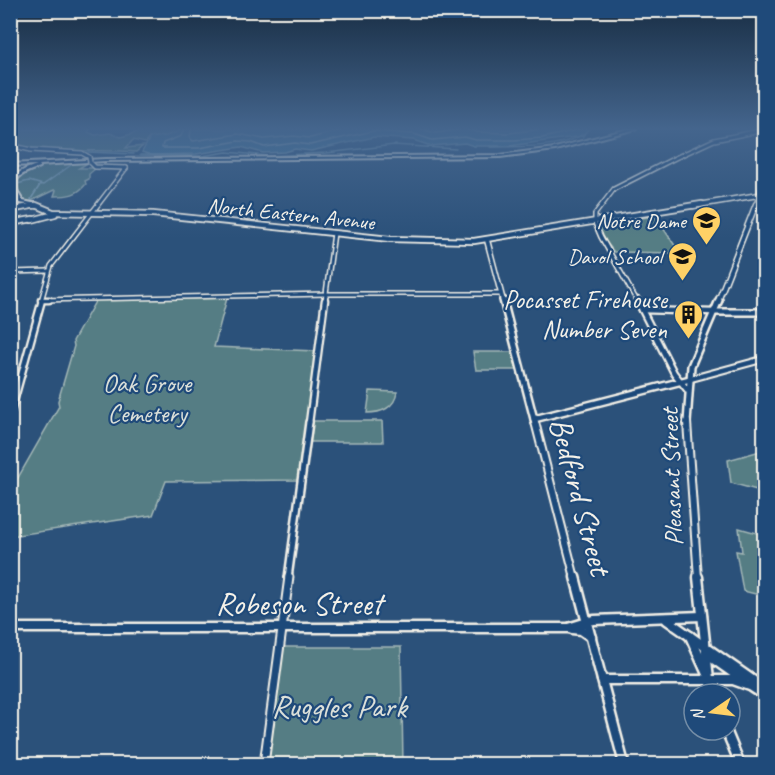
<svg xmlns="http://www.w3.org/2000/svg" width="775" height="775" font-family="Caveat,sans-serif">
<rect width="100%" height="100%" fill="#2b517a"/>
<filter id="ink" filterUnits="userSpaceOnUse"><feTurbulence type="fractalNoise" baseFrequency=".0167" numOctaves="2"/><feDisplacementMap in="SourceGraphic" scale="12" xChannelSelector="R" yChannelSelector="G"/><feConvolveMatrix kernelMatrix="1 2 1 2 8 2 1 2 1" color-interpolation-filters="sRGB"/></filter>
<g filter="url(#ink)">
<!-- green -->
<g fill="#547d84" stroke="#a4b7b6" stroke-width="1.5">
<path d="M11 129H91L88 132 95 135 110 133 121 137 148 129H185L166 136 149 138 145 143 133 140 126 148 143 146 136 152C95 148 51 156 11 144Z"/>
<path d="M85 162 86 164 79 168H96L89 174V179L85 181 86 184C77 195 69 196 54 196L56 190H54L29 202 22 201 15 183C28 161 63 164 85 162Z"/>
<polygon points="655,216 680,253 614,252 603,238 598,227 601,224"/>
<polygon points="227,298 214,347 316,351 298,480 166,481 153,515 11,536 11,490 59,406 58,401 74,346 73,341 96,300"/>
<polygon points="473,352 513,352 517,370 476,370"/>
<path d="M370 391 397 392C395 408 381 413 367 413Z"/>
<polygon points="311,421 382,421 383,442 309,442"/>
<polygon points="764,450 764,492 731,483 728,460"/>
<polygon points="739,528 764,535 764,596 743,591 736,551 742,552"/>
<polygon points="283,647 401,647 403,764 268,764"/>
</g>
<!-- water -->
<polygon fill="#437a9f" stroke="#8aaabc" stroke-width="1.5" points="185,129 588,129 583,136 509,146 474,146 465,143 431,146 413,140 374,137 311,151 295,149 285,152 263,153 241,147 196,154 151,155 142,152 150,138 166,136"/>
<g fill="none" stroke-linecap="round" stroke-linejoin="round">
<!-- shore -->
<g stroke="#adc1cb" stroke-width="1.5">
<polyline points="184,129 181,136 163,143 162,148 199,148 238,141 251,142 264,147 295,143 310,145 373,131 414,134 432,140 465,137 476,140 514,140 542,138 581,129"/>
<polyline points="191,129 190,138 193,141 238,134 264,139 294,136 310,138 346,129"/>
<polyline points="422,129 435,133 465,129 477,132 508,133 543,129"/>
</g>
<!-- stream -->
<g stroke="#8aaabc" stroke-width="1.5">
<path d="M490 147C517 146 569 150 589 129"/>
<polyline points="88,152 134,154"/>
<polyline points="140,155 202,156 227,152 268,156 326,153 394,145 456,149"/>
<polyline points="17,184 29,181 43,185 74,163"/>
<polyline points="33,202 31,199 40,185"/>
</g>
<defs>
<g id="tertiary-far3">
<polyline points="10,145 31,150 82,153 89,157"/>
<polyline points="90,162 95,167 126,168"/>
<polyline points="759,195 764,178"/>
<polyline points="10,272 49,271"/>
<polyline points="41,300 326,294 501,294"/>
<polyline points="41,301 51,266 126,168"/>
<polyline points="325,301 334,233"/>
<polyline points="637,301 601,237 595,223 595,214 614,189 675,158 714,140 764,130"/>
</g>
<g id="tertiary-far2">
<polyline points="41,300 49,300"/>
<polyline points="637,300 674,373 689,392"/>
<polyline points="642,310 713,312"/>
<polyline points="690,379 764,359"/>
<polyline points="10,416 42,300"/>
<polyline points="309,423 325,300"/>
</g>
<polyline id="tertiary-far1" points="288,578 309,422"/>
<polyline id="tertiary" points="264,764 289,577"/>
<polyline id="secondary-far4" points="756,206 759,195"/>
<g id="secondary-far3">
<polyline points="487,240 503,301"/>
<polyline points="718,301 756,204"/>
</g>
<g id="secondary-far2">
<polyline points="503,300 535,423"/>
<polyline points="713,312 764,312"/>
<polyline points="534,419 690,379"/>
<polyline points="687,423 691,366 719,300"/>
</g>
<g id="secondary-far1">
<polyline points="535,422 575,578"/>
<polyline points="687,422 698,578"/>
</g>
<g id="secondary">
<polyline points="575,577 624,764"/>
<polyline points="698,577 709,679 713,694"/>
<polyline points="667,620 764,688"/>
<polyline points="10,628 568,628 594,620 702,616"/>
<polyline points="572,629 581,630 591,637"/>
<polyline points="690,636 707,674"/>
<polyline points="706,654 743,680"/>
<polyline points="602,680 733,680 755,688"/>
<polyline points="753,688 764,695"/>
<polyline points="726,730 740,764"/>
</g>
<g id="primary-far1">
<polyline points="33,206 37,206"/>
<polyline points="693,206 764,194"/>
</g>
<g id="primary">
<polyline points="10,210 36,205 53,212 153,214 390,239 474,241 702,204"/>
<polyline points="32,220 55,214"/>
<polyline points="10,223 33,219"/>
</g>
<path id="motorway" d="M628 129H636L555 150 500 157 105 161 39 165 40 166V167C19 174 8 179 23 201L37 204 35 205 19 203 13 195 18 203 10 211V206L13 203 10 198V194H13C6 176 22 170 37 165L10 166V164L105 159 500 155 555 148Z"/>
</defs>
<!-- tertiary-far3 casing -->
<use href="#tertiary-far3" stroke="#f4f1e8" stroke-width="6"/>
<!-- tertiary-far2 casing -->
<use href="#tertiary-far2" stroke="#f4f1e8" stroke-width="9"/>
<!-- tertiary-far1 casing -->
<use href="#tertiary-far1" stroke="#f4f1e8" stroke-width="10"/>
<!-- tertiary casing -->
<use href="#tertiary" stroke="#f4f1e8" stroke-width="11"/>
<!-- secondary-far4 casing -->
<use href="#secondary-far4" stroke="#f4f1e8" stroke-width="6"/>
<!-- secondary-far3 casing -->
<use href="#secondary-far3" stroke="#f4f1e8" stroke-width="7"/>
<!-- secondary-far2 casing -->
<use href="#secondary-far2" stroke="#f4f1e8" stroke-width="10"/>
<!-- secondary-far1 casing -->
<use href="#secondary-far1" stroke="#f4f1e8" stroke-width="10"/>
<!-- secondary casing -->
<use href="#secondary" stroke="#f4f1e8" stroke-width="13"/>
<!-- primary-far1 casing -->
<use href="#primary-far1" stroke="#f4f1e8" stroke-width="7"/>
<!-- primary casing -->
<use href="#primary" stroke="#f4f1e8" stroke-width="8"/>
<!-- motorway casing -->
<use href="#motorway" stroke="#f4f1e8" stroke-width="4"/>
<!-- tertiary-far3 -->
<use href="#tertiary-far3" stroke="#1f4a7a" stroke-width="3"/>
<!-- tertiary-far2 -->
<use href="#tertiary-far2" stroke="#1f4a7a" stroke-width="4.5"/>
<!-- tertiary-far1 -->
<use href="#tertiary-far1" stroke="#1f4a7a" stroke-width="5"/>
<!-- tertiary -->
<use href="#tertiary" stroke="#1f4a7a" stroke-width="7"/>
<!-- secondary-far4 -->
<use href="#secondary-far4" stroke="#1f4a7a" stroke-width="3"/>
<!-- secondary-far3 -->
<use href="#secondary-far3" stroke="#1f4a7a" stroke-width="4"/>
<!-- secondary-far2 -->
<use href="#secondary-far2" stroke="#1f4a7a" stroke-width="5"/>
<!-- secondary-far1 -->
<use href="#secondary-far1" stroke="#1f4a7a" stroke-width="6"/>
<!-- secondary -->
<use href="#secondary" stroke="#1f4a7a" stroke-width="8"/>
<!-- primary-far1 -->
<use href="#primary-far1" stroke="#1f4a7a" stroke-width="4"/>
<!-- primary -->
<use href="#primary" stroke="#1f4a7a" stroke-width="4.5"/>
<!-- motorway -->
<use href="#motorway" fill="#1f4a7a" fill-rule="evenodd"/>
<defs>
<polyline id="tertiary-bridge" points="89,157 90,162"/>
</defs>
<!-- tertiary-bridge casing -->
<use href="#tertiary-bridge" stroke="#f4f1e8" stroke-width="6" stroke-linecap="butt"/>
<!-- tertiary-bridge -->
<use href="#tertiary-bridge" stroke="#1f4a7a" stroke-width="3"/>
</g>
</g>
<!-- sky -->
<linearGradient id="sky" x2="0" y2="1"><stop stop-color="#182d43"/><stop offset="0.54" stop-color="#44658d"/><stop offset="1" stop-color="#44658d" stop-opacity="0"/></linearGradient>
<rect width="775" height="238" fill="url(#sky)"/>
<!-- icons -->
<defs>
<symbol id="school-pin" viewBox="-11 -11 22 30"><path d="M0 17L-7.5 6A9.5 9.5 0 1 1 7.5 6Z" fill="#ffd166" stroke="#1f4a7a"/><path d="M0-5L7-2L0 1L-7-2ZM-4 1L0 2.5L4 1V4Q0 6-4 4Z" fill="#111"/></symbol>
<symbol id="building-pin" viewBox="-11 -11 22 30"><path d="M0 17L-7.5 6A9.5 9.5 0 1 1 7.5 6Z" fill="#ffd166" stroke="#1f4a7a"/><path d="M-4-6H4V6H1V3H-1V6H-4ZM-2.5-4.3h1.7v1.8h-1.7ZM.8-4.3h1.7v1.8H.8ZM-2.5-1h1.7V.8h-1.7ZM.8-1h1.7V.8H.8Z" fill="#111"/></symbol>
</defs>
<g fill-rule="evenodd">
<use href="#school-pin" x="690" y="204" width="33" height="45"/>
<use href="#school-pin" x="666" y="240" width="33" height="45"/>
<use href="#building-pin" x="672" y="298" width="33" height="45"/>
</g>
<g text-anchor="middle" stroke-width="4.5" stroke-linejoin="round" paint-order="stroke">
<!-- far-street labels -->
<g font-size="22" fill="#f4f1e8" stroke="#1f4a7a">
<text transform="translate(291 213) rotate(6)" y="8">North Eastern Avenue</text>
</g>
<!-- far-poi labels -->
<g font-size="22" fill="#f4f1e8" stroke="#1f4a7a" text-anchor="end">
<text x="686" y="228">Notre Dame</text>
<text x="662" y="264">Davol School</text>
</g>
<!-- poi labels -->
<g font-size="26" fill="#f4f1e8" stroke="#1f4a7a" text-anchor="end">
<text x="667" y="308">Pocasset Firehouse<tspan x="667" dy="30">Number Seven</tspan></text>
</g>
<!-- park labels -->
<g font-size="26" fill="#dce0d9" stroke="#1f4a7a">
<text x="147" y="392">Oak Grove<tspan x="147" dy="30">Cemetery</tspan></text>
</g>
<!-- street labels -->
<g font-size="26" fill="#f4f1e8" stroke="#1f4a7a">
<text transform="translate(671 477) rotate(-92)" y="9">Pleasant Street</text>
</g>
<!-- near-street labels -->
<g font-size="32" fill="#f4f1e8" stroke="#1f4a7a">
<text transform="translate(581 496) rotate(75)" y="11">Bedford Street</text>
<text x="299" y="614">Robeson Street</text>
</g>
<!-- near-park labels -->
<g font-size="32" fill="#dce0d9" stroke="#1f4a7a">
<text x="339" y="717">Ruggles Park</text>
</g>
</g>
<!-- margin -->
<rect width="775" height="775" fill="none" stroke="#1f4a7a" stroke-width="36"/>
<rect x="18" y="18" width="739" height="739" fill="none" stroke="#f4f1e8" stroke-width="2" filter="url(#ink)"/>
<!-- north arrow -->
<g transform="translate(712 712) rotate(256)"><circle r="28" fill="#1f4a7a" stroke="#748da6" stroke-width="1.5"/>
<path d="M0-4.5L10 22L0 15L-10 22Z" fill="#ffd166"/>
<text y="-9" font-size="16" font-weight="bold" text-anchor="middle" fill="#f4f1e8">N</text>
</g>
</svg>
